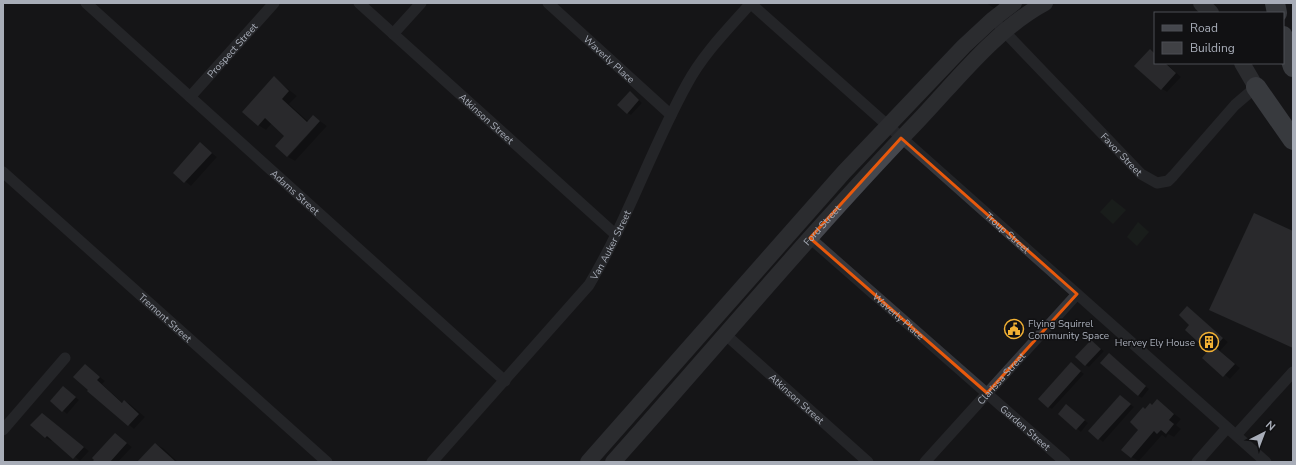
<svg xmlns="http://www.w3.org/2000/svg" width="1296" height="465" font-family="'Nunito Sans',sans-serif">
<rect width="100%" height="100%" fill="#161618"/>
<!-- green -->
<g fill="#1e261f">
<polygon points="1112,199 1126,210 1113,224 1100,212"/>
<polygon points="1138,222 1149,232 1137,246 1127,237"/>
</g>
<!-- shadow -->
<g fill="#0007">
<polygon points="986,3 1000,3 995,9"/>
<polygon points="1150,51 1155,54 1155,63 1166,63 1181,77 1167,92 1162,89"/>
<polygon points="274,78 297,96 289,104 309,122 313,116 327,126 295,161 288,157 317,125 286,136 272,123 266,130 258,125"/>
<polygon points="634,95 642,103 631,115 627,113"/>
<polygon points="200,144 217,157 191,186 174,173"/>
<polygon points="1187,308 1228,342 1220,351 1240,368 1230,379 1203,358 1210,351 1191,324"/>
<polygon points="1091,341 1104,351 1089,367 1085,365"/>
<polygon points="1113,357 1149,389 1142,398 1138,396"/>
<polygon points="85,365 105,381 102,384 123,403 124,401 130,404 145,417 134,429 129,425"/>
<polygon points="1075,366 1084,374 1052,409 1048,407"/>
<polygon points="64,387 79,400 67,414 51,401"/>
<polygon points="1120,396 1134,407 1103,442 1089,431"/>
<polygon points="1158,401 1181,419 1176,425 1181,429 1174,437 1168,434 1166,438 1162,435 1139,461 1131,457 1146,410"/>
<polygon points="1066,405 1088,423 1081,432 1059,414"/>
<polygon points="42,414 89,451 80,461 53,439 51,441 46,438 32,425"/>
<polygon points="115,434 132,447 118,462 93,462"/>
<polygon points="155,444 163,448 178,462 139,462"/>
</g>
<!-- building -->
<g fill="#404145">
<polygon points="1150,49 1155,54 1155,63 1165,63 1176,73 1161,90 1134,66"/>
<polygon points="274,76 289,91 282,99 307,122 313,115 320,121 287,157 275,146 284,136 265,118 258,126 242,112"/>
<polygon points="630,91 639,100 627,114 617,105"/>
<polygon points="200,142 212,153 184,183 173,173"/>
<polygon points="1254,213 1293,231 1293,348 1209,310"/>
<polygon points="1187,306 1223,338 1215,347 1235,364 1223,377 1202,358 1208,351 1185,330 1189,325 1179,315"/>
<polygon points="1091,340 1101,349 1085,366 1075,357"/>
<polygon points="1109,353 1146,386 1138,396 1100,363"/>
<polygon points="1071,362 1081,371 1048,408 1038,399"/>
<polygon points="85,364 100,377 97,380 122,403 124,400 139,414 128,426 87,391 88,390 73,377"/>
<polygon points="63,386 76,397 62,412 50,401"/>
<polygon points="1120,395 1131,404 1098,440 1088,431"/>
<polygon points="1157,399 1174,414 1169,420 1174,424 1166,434 1161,430 1157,434 1154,431 1131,458 1121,450 1138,430 1130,422 1143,407 1145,409 1150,403 1152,405"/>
<polygon points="1066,404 1085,420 1076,430 1058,414"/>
<polygon points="42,413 84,447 73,459 47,436 45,438 30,425"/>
<polygon points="115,433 127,443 110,462 92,462 94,460 92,458"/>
<polygon points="155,443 176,462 137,462"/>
</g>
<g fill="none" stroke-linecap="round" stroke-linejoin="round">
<!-- street -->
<g stroke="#37383d" stroke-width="11">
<path id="s1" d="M86 3 505 381"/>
<path id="s2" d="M359 3 615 234"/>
<path id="s3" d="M548 3 671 115"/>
<path id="s4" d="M750 3 1266 462"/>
<path id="s5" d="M1000 27 1141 174 1157 183 1168 181 1173 176 1235 105 1256 87 1258 90"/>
<polyline points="393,34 421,3"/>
<path id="s6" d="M190 97 274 3"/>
<path id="s7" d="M3 172 327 462"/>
<path id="s8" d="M810 238 1065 462"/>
<path id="s9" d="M726 335 868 462"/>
<polyline points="3,430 65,358"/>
<polyline points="1236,435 1293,372"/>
<path id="s10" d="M432 462 589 285C627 222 651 149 687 84 703 54 728 29 751 3"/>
<path id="s11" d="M925 462 1077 294"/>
<polyline points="1197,462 1227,428"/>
</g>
<!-- secondary -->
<g stroke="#45474d" stroke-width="16">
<polyline points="1201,3 1211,13"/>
<polyline points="1242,63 1256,87"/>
<polyline points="588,462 844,172 964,46 992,20 1014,3"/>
<path id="s12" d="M613 462C715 348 812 231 918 121 957 80 995 30 1045 3"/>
</g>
<!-- highway -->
<g stroke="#63666e" stroke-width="20">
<polyline points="1275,3 1277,13"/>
<polyline points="1283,36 1293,67"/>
<polyline points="1256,87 1293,140"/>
</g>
</g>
<!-- marked area -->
<path d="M0 0H1296V465H0ZM901 138 1077 294 987 393 810 238Z" fill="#161618" fill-opacity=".55" fill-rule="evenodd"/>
<path fill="none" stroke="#e8590c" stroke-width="3" stroke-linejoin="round" d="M901 138 1077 294 987 393 810 238Z"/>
<!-- icons -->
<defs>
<symbol id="civic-ring" viewBox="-11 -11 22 22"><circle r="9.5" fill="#111113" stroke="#f2b134" stroke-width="1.5"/><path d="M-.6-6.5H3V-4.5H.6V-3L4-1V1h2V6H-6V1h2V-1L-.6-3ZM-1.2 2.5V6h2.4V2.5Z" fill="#f2b134"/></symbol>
<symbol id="building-ring" viewBox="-11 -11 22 22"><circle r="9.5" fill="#111113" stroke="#f2b134" stroke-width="1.5"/><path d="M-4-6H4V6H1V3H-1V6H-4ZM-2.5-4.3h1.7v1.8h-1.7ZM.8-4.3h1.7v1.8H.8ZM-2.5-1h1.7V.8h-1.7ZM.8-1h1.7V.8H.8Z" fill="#f2b134"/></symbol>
</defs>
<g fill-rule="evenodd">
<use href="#civic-ring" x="1003" y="318" width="22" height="22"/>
<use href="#building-ring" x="1198" y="331" width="22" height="22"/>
</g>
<g text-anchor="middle" stroke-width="3" stroke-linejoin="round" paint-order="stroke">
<!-- street labels -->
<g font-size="10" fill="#a8adb8" stroke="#111113">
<text dy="4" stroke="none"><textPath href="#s6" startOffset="63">Prospect Street</textPath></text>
<text dy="4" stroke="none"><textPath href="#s3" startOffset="83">Waverly Place</textPath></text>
<text dy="4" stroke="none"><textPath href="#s2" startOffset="172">Atkinson Street</textPath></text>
<text dy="4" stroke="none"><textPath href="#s5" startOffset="176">Favor Street</textPath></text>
<text dy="4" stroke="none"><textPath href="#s1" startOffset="282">Adams Street</textPath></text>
<text dy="4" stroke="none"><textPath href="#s12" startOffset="316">Ford Street</textPath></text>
<text dy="4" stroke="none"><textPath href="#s4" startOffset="345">Troup Street</textPath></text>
<text dy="4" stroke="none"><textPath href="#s10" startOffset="282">Van Auker Street</textPath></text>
<text dy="4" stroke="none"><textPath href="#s8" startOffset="118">Waverly Place</textPath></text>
<text dy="4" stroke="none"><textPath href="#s7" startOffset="218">Tremont Street</textPath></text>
<text dy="4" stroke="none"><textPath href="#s11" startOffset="113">Clarissa Street</textPath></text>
<text dy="4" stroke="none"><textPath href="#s9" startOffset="95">Atkinson Street</textPath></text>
<text dy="4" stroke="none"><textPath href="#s8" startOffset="287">Garden Street</textPath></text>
</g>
<!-- poi labels -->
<g font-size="10" fill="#a8adb8" stroke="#111113" text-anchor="start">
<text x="1028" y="327">Flying Squirrel<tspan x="1028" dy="12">Community Space</tspan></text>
<text x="1195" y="346" text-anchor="end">Hervey Ely House</text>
</g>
</g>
<!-- border -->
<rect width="1296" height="465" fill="none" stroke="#a8adb8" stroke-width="8"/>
<!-- legend -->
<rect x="1154" y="12" width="130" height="52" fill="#111113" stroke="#4d4f55"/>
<rect x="1162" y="25" width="20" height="6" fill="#45474d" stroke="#4d4f55"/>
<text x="1190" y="32" font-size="12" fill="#a8adb8">Road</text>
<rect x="1162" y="42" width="20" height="12" fill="#404145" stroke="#4d4f55"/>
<text x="1190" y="52" font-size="12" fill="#a8adb8">Building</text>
<!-- north arrow -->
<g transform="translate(1264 433) rotate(42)" stroke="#111113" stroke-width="3" paint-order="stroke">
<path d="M0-3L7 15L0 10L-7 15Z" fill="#a8adb8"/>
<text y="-6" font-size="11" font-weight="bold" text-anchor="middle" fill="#a8adb8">N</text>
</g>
</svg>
